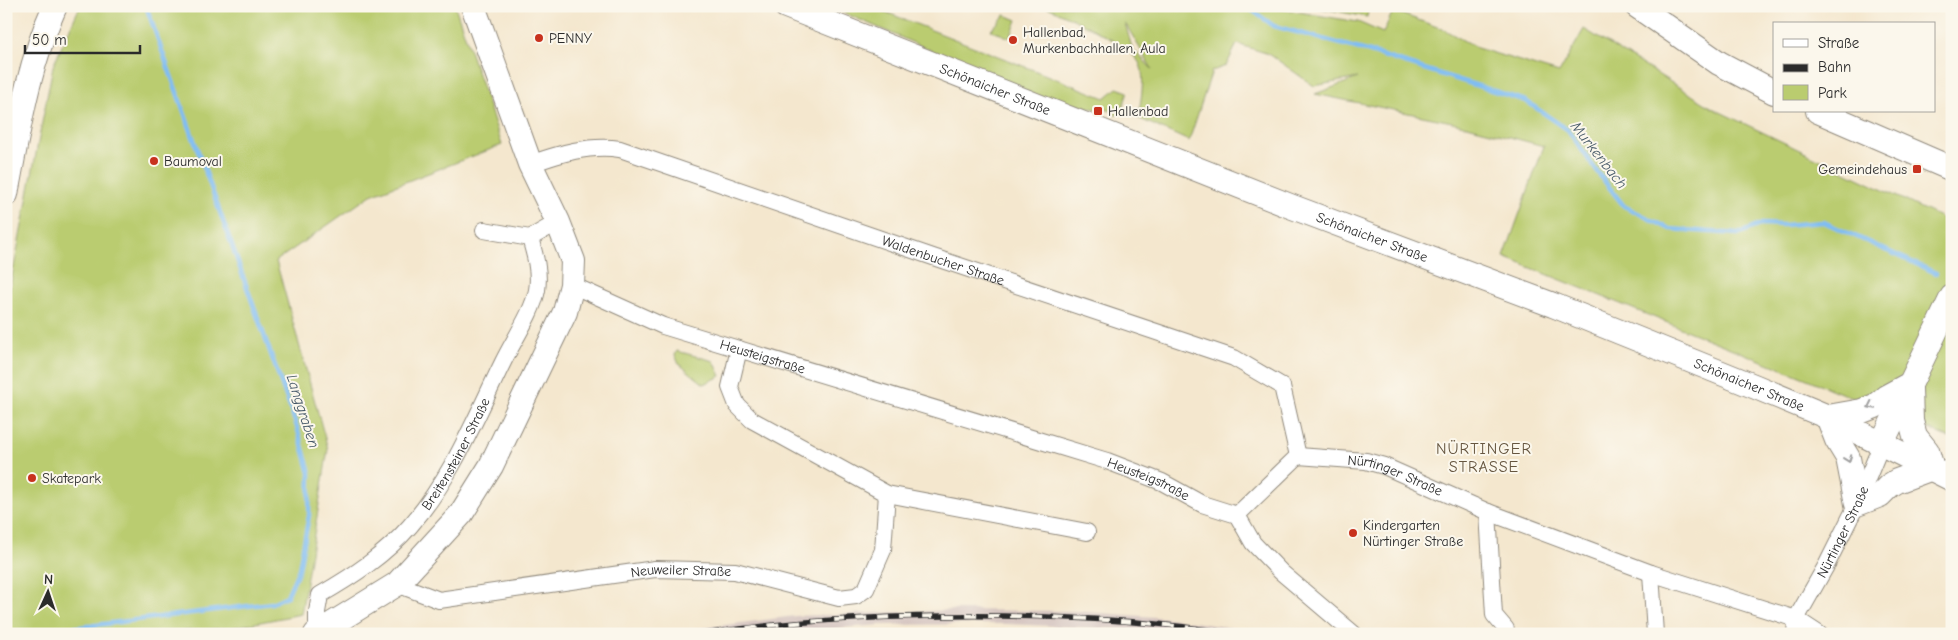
<svg xmlns="http://www.w3.org/2000/svg" width="1958" height="640" font-family="'Comic Neue',sans-serif">
<rect width="100%" height="100%" fill="#fbf7ec"/>
<filter id="ink" filterUnits="userSpaceOnUse"><feTurbulence type="fractalNoise" baseFrequency=".02" numOctaves="2"/><feDisplacementMap in="SourceGraphic" scale="10" xChannelSelector="R" yChannelSelector="G"/><feConvolveMatrix kernelMatrix="1 2 1 2 8 2 1 2 1" color-interpolation-filters="sRGB"/></filter>
<filter id="wash" filterUnits="userSpaceOnUse"><feTurbulence type="fractalNoise" baseFrequency=".0096" numOctaves="4" result="noise"/><feDisplacementMap in="SourceGraphic" scale="20" xChannelSelector="R" yChannelSelector="G"/><feGaussianBlur stdDeviation="1.12" result="paint"/><feColorMatrix in="noise" values="0 0 0 0 0 0 0 0 0 0 0 0 0 0 0 0 0 1.4 0 .05"/><feComposite in="paint" operator="in"/></filter>
<g filter="url(#wash)">
<rect width="100%" height="100%" fill="#f4e7ce"/>
<!-- industrial -->
<polygon fill="#d1c0bc" points="955,610 1073,611 1168,618 1269,634 1145,634 1145,630 1005,624 880,625 763,634 656,634 795,616"/>
<!-- green -->
<g fill="#bacc6f" stroke="#727c4d" fill-rule="evenodd">
<polygon points="80,6 455,6 502,145 371,195 276,261 328,449 301,614 230,628 143,634 6,634 6,308 53,66"/>
<polygon points="828,6 870,6 1105,98 1117,88 1128,92 1122,109 1116,116 1114,112 1102,108 1100,110 1039,97"/>
<path d="M1045 6H1263L1358 22 1383 33 1393 11 1443 29 1477 48 1559 73 1584 29 1716 110 1952 223V439L1807 379 1504 257 1544 146 1452 122 1315 94 1358 78 1314 86 1269 54 1237 44 1226 66 1212 71 1189 141 1138 118C1140 104 1146 78 1140 64 1130 44 1067 16 1045 6ZM1125 23 1152 69 1132 48Z"/>
<polygon points="1310,6 1369,6 1367,17"/>
<polygon points="1005,15 1017,20 1010,38 991,30"/>
<polygon points="677,351 714,361 721,376 704,384 679,364 675,355"/>
</g>
<g fill="none" stroke-linecap="round" stroke-linejoin="round">
<!-- stream -->
<g stroke="#80bdf3" stroke-width="4.5">
<polyline points="1246,6 1274,26 1367,51 1526,101 1568,130 1598,173 1624,206 1670,229 1738,234 1762,224 1783,225 1824,222 1936,273"/>
<polyline points="45,634 64,629 272,603 287,596 299,569 309,516 310,473 297,427 146,6"/>
</g>
</g>
</g>
<g filter="url(#ink)">
<g fill="none" stroke-linecap="round" stroke-linejoin="round">
<defs>
<g id="street">
<path id="s1" d="M530 164C559 154 589 144 620 149L933 257 1234 358 1282 386 1298 456"/>
<polyline points="484,230 530,238"/>
<path id="s2" d="M572 285 663 326 1107 461 1162 482 1202 504 1237 515 1253 543 1281 572 1354 634"/>
<polyline points="739,349 730,387 737,405 752,420 887,494 1087,532"/>
<path id="s3" d="M1298 456 1366 461 1384 466 1488 512 1651 573 1796 619 1819 634"/>
<polyline points="1488,512 1494,615 1506,629"/>
<polyline points="1237,515 1298,456"/>
<polyline points="1651,573 1655,634"/>
<path id="s4" d="M397 584 439 600 655 569 735 571 839 598 856 596 866 589 883 550 887 494"/>
<path id="s5" d="M317 633V612L320 595C353 576 385 555 410 526 452 478 475 419 503 362 513 341 533 312 537 290 540 272 535 255 530 238L558 222"/>
<path id="s6" d="M1795 634 1796 619 1826 566 1857 504 1882 443"/>
</g>
<g id="secondary">
<path id="s7" d="M786 6 1290 206 1553 305 1756 387 1828 417 1952 479"/>
<polyline points="1637,6 1719,63 1774,92"/>
<polyline points="1818,111 1952,169"/>
<path d="M6 194C18 131 28 65 55 6"/>
<polyline points="1910,388 1911,421 1915,436 1927,451 1932,468"/>
<polyline points="1828,417 1837,440 1848,458 1857,504 1880,495 1889,486 1897,481 1932,468"/>
<polyline points="1828,417 1862,411 1875,406 1886,397 1910,384"/>
<polyline points="1882,443 1952,297"/>
<polyline points="316,634 397,584 461,514 491,466 565,312 572,285 573,261 558,222 530,164 473,6"/>
</g>
</defs>
<!-- street casing -->
<use href="#street" stroke="#90897c" stroke-width="18"/>
<!-- secondary casing -->
<use href="#secondary" stroke="#90897c" stroke-width="26"/>
<!-- street -->
<use href="#street" stroke="#fff" stroke-width="16"/>
<!-- secondary -->
<use href="#secondary" stroke="#fff" stroke-width="24"/>
<defs>
<path id="rail" d="M703 634C801 619 902 615 1002 616 1080 617 1159 622 1236 634"/>
</defs>
<!-- rail casing -->
<use href="#rail" stroke="#2b2b2b" stroke-width="5.5"/>
<!-- rail -->
<use href="#rail" stroke="#fbf7ec" stroke-width="4" stroke-dasharray="11" stroke-linecap="butt"/>
</g>
<!-- one-way arrows -->
<defs><path id="oneway-chevron" d="M-2-3.5L2.5 0L-2 3.5" fill="none" stroke-width="1.6" stroke-linecap="round" stroke-linejoin="round" transform="scale(1.25)"/></defs>
<g stroke="#a0a0a0">
<use href="#oneway-chevron" transform="translate(1871 406) rotate(154)"/>
<use href="#oneway-chevron" transform="translate(1848 459) rotate(70)"/>
</g>
</g>
<!-- markers -->
<g fill="#c8321e" stroke="#fbf7ec" stroke-width="2">
<circle cx="539" cy="38" r="5"/>
<circle cx="1013" cy="40" r="5"/>
<rect x="1093" y="106" width="10" height="10" rx="2.5"/>
<circle cx="154" cy="161" r="5"/>
<rect x="1912" y="164" width="10" height="10" rx="2.5"/>
<circle cx="32" cy="478" r="5"/>
<circle cx="1353" cy="533" r="5"/>
</g>
<g text-anchor="middle" stroke-width="4" stroke-linejoin="round" paint-order="stroke">
<!-- poi labels -->
<g font-size="14" fill="#2b2b2b" stroke="#fbf7ec" text-anchor="start">
<text x="1023" y="37">Hallenbad,<tspan x="1023" dy="16">Murkenbachhallen, Aula</tspan></text>
<text x="549" y="43">PENNY</text>
<text x="1108" y="116">Hallenbad</text>
<text x="164" y="166">Baumoval</text>
<text x="1907" y="174" text-anchor="end">Gemeindehaus</text>
<text x="42" y="483">Skatepark</text>
<text x="1363" y="530">Kindergarten<tspan x="1363" dy="16">Nürtinger Straße</tspan></text>
</g>
<!-- street labels -->
<g font-size="14" fill="#2b2b2b" stroke="#fbf7ec">
<text dy="5" stroke="none"><textPath href="#s7" startOffset="225">Schönaicher Straße</textPath></text>
<text dy="5" stroke="none"><textPath href="#s7" startOffset="630">Schönaicher Straße</textPath></text>
<text dy="5" stroke="none"><textPath href="#s1" startOffset="434">Waldenbucher Straße</textPath></text>
<text dy="5" stroke="none"><textPath href="#s2" startOffset="204">Heusteigstraße</textPath></text>
<text dy="5" stroke="none"><textPath href="#s7" startOffset="1035">Schönaicher Straße</textPath></text>
<text dy="5" stroke="none"><textPath href="#s5" startOffset="238">Breitensteiner Straße</textPath></text>
<text dy="5" stroke="none"><textPath href="#s3" startOffset="100">Nürtinger Straße</textPath></text>
<text dy="5" stroke="none"><textPath href="#s2" startOffset="609">Heusteigstraße</textPath></text>
<text dy="5" stroke="none"><textPath href="#s6" startOffset="114">Nürtinger Straße</textPath></text>
<text dy="5" stroke="none"><textPath href="#s4" startOffset="289">Neuweiler Straße</textPath></text>
</g>
<!-- water labels -->
<g font-size="15" font-style="italic" fill="#445767" stroke="#fbf7ec">
<text transform="translate(1599 155) rotate(52)" y="5">Murkenbach</text>
<text transform="translate(303 411) rotate(72)" y="5">Langgraben</text>
</g>
<!-- quarter labels -->
<g font-size="16" letter-spacing="1" fill="#665640" stroke="#fbf7ec">
<text x="1484" y="454">NÜRTINGER<tspan x="1484" dy="18">STRASSE</tspan></text>
</g>
</g>
<!-- margin -->
<rect width="1958" height="640" fill="none" stroke="#fbf7ec" stroke-width="25"/>
<!-- legend -->
<rect x="1773" y="22" width="162" height="90" fill="#fbf7ec" stroke="#a8a59f"/>
<rect x="1783" y="39" width="25" height="8" fill="#ffffff" stroke="#a8a59f"/>
<text x="1818" y="48" font-size="15" fill="#2b2b2b">Straße</text>
<rect x="1783" y="64" width="25" height="8" fill="#2b2b2b" stroke="#a8a59f"/>
<text x="1818" y="72" font-size="15" fill="#2b2b2b">Bahn</text>
<rect x="1783" y="85" width="25" height="15" fill="#bacc6f" stroke="#a8a59f"/>
<text x="1818" y="98" font-size="15" fill="#2b2b2b">Park</text>
<!-- north arrow -->
<g transform="translate(48 592) rotate(3)" stroke="#fbf7ec" stroke-width="4" paint-order="stroke">
<path d="M0-4L9 19L0 12L-9 19Z" fill="#2b2b2b"/>
<text y="-8" font-size="14" font-weight="bold" text-anchor="middle" fill="#2b2b2b">N</text>
</g>
<!-- scale -->
<path d="M25 45v8h115v-8" fill="none" stroke="#2b2b2b" stroke-width="2.5"/>
<text x="32" y="45" font-size="15" fill="#2b2b2b" stroke="#fbf7ec" stroke-width="4" paint-order="stroke">50 m</text>
</svg>
